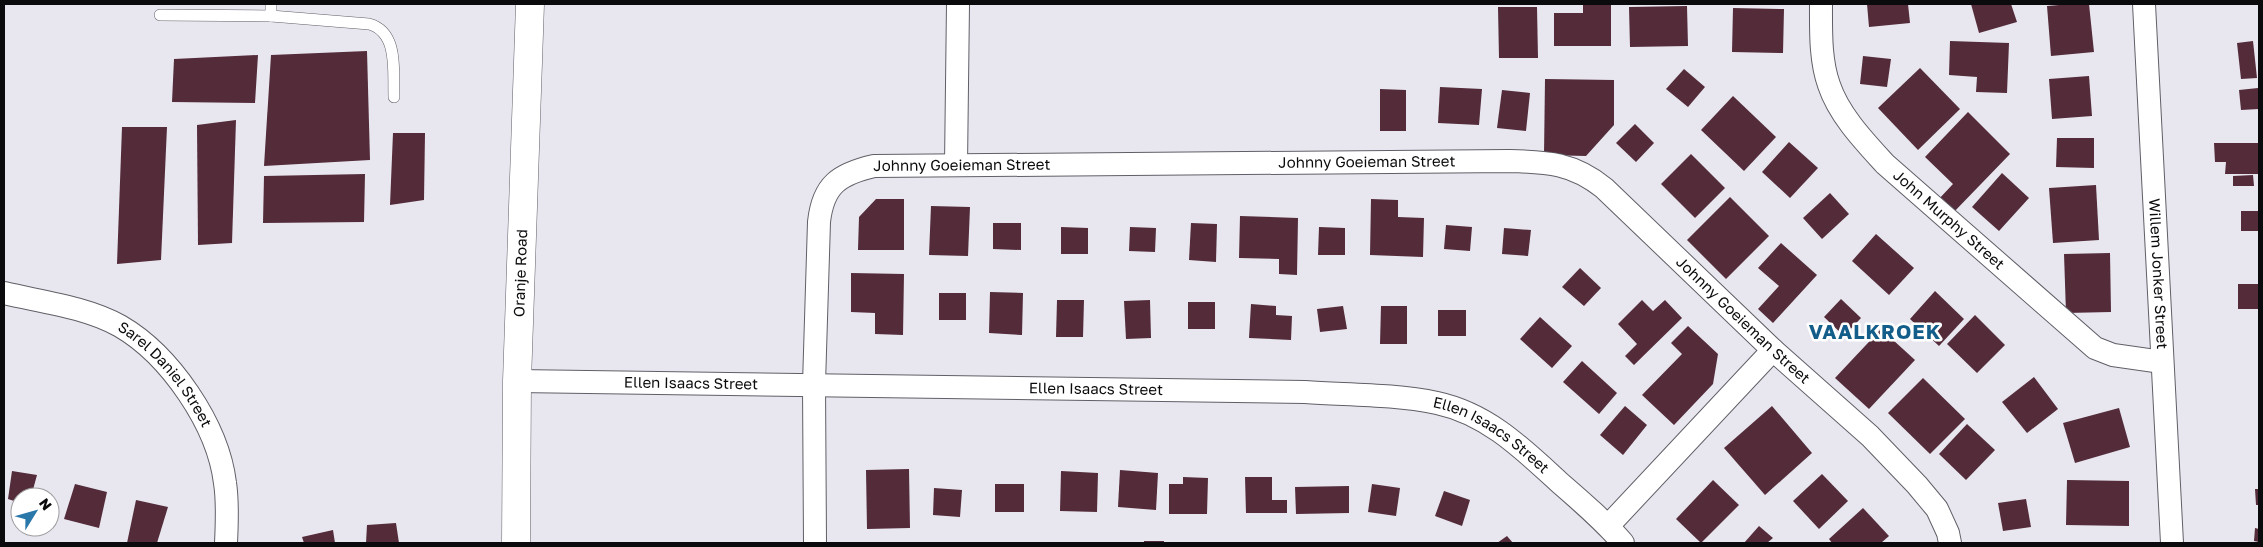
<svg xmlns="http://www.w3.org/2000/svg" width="2263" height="547" font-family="'Golos Text',sans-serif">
<rect width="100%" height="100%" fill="#e8e7f0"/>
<!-- building -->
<g fill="#532b39">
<polygon points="1583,4 1611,4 1611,46 1554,46 1554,13 1583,13"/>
<polygon points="1867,4 1908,4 1910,23 1869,27"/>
<polygon points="1971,4 2011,4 2017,22 1979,33"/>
<polygon points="2071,4 2089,4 2094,52 2051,56 2047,6"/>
<polygon points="1687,6 1688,46 1630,47 1629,7"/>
<polygon points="1498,7 1537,7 1538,58 1499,58"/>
<polygon points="1733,8 1784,9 1783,53 1732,52"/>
<polygon points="1950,41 2009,43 2007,93 1976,92 1977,77 1949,75"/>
<polygon points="2253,41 2257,78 2241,79 2237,43"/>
<polygon points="367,51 370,160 264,166 271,55"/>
<polygon points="258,55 255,103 172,102 174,59"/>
<polygon points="1863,56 1891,59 1887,87 1860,84"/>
<polygon points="1920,68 1960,109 1918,150 1878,108"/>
<polygon points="1684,69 1705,87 1688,107 1666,89"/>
<polygon points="2089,76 2092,116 2052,119 2049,79"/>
<polygon points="1545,79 1614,80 1614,125 1586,156 1544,155"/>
<polygon points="1440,87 1482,89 1479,125 1438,123"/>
<polygon points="2258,88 2259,109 2241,110 2239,90"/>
<polygon points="1380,89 1406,90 1406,131 1380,131"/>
<polygon points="1502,90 1530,93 1526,131 1497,128"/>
<polygon points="1733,96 1776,137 1744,171 1701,130"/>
<polygon points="1968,112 2010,154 1951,215 1937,201 1953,184 1925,157"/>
<polygon points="236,120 232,243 198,245 197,125"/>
<polygon points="1635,124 1654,143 1636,162 1616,143"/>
<polygon points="122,127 167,127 161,260 117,264"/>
<polygon points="393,133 425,133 424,200 390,205"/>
<polygon points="2057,138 2094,138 2094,168 2056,167"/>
<polygon points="1789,142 1818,168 1790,198 1762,172"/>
<polygon points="2214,143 2259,143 2259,174 2225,174 2226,162 2215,162"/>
<polygon points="1691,154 1725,188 1695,218 1661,184"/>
<polygon points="2002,173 2029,198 1999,231 1972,207"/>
<polygon points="365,174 364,222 263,223 264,176"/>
<polygon points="2253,175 2254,186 2233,186 2233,176"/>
<polygon points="2096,185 2099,240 2053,243 2049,188"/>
<polygon points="1830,193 1849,214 1822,239 1803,218"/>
<polygon points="1730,197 1769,236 1726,279 1687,240"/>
<polygon points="876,199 904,199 904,250 858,250 859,217"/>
<polygon points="1371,199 1398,200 1398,217 1424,218 1423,257 1370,255"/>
<polygon points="931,206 970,207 968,256 929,255"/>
<rect x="2241" y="211" width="18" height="20"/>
<polygon points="1240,216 1298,218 1297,275 1279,274 1279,259 1239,258"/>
<polygon points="993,223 1021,223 1021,250 993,249"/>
<polygon points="1191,223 1217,224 1216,262 1189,260"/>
<polygon points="1446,225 1472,227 1470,251 1444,249"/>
<polygon points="1061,227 1088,228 1088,254 1061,254"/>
<polygon points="1130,227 1156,228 1155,252 1129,251"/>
<polygon points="1319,227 1345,228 1345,255 1318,255"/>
<polygon points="1504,228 1531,230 1528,256 1502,254"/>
<polygon points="1876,234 1914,268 1889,295 1852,261"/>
<polygon points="1781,243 1817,275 1773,323 1758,309 1779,286 1758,268"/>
<polygon points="2110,253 2111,312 2066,313 2064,254"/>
<polygon points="1580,268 1601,288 1584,306 1562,287"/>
<polygon points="851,273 904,274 903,335 875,334 875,313 851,312"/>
<rect x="2238" y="284" width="21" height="25"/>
<polygon points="1935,291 1964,319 1939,346 1910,319"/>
<polygon points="990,292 1023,293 1022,335 989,333"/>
<rect x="939" y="293" width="27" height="27"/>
<polygon points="1841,299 1861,318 1844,336 1824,317"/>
<polygon points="1057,300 1084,300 1083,337 1056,337"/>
<polygon points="1150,300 1151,338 1126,339 1124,301"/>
<polygon points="1642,300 1653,311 1665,300 1682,318 1634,365 1625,356 1637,344 1618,324"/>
<rect x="1188" y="302" width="27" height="27"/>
<polygon points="1251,304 1276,306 1276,315 1292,316 1291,340 1249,338"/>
<polygon points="1343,306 1347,329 1320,332 1317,309"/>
<polygon points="1381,306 1407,306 1407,344 1380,344"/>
<rect x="1438" y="310" width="28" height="26"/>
<polygon points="1975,315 2005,345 1977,373 1947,344"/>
<polygon points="1540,317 1572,346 1552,368 1520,339"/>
<polygon points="1688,326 1718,354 1713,384 1674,425 1642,395 1682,354 1671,343"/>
<polygon points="1881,329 1915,360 1869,409 1835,378"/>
<polygon points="1582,361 1617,393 1599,414 1563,382"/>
<polygon points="2034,377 2058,409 2027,433 2002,402"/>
<polygon points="1923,378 1965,419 1930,454 1888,413"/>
<polygon points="1625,406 1647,425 1623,455 1600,435"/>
<polygon points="1772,406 1812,453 1765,495 1724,448"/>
<polygon points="2119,408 2130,447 2075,463 2063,423"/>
<polygon points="1967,424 1995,450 1966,480 1939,454"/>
<polygon points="909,469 910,528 867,529 866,470"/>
<polygon points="1120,470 1158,473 1156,510 1118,507"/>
<polygon points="12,471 37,475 31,497 20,497 20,503 8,499"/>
<polygon points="1061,471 1098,473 1097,512 1060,511"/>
<polygon points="1822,474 1848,501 1819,529 1793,501"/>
<polygon points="1183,477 1208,478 1207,514 1169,514 1169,484 1183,484"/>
<polygon points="1245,477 1272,477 1272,500 1287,500 1287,513 1246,513"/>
<polygon points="1713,480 1739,505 1701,543 1676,519"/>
<polygon points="2067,480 2129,481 2129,526 2066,525"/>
<polygon points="75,484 107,492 99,528 64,519"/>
<rect x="995" y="484" width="29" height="28"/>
<polygon points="1372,484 1400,488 1396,516 1368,512"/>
<polygon points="1349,486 1349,513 1296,514 1295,487"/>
<polygon points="934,488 962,490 960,517 933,515"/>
<polygon points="2255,489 2259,489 2259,505 2256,505"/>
<polygon points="1444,491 1470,500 1462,526 1435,516"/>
<polygon points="2026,499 2031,527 2003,531 1998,503"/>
<polygon points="136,500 168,507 157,543 127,543"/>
<polygon points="1863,508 1889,536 1881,543 1832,543 1829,539"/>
<polygon points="396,523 399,543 366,543 367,525"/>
<polygon points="1759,526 1773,538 1767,543 1744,543"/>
<polygon points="2255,528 2259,529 2259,542 2254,541"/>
<polygon points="333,530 335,543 304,543 302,537"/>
<polygon points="1507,536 1513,543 1497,543"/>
<rect x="1144" y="541" width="20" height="2"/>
</g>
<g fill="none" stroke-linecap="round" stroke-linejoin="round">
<defs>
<g id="service">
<path d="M271 4V16L369 24C399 32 393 72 394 97"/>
<polyline points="160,15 271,16"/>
</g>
<g id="minor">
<path id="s1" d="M1821 4C1821 30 1820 60 1829 85 1839 115 1864 141 1885 164L2095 348 2113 355 2162 362"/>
<path id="s2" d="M2144 4 2172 543"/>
<polyline points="956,165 958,4"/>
<path id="s3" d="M4 293C42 302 86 307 120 326 170 355 218 425 225 483 228 502 227 523 226 543"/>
<path id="s4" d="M517 381 1305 392C1349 395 1394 394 1437 403 1488 414 1523 449 1560 483 1582 502 1604 521 1623 543"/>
<polyline points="1608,526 1773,350"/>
<path id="s5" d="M815 543 814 384 819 222C823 185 839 174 874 166L1510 161C1548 162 1573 163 1604 188L1773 350 1870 436 1917 485 1937 509 1948 533 1950 543"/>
</g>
<g id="tertiary">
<path id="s6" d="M516 543 517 381 530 4"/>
</g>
</defs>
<!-- service casing -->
<use href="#service" stroke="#605f67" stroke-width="12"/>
<!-- minor casing -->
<use href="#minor" stroke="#605f67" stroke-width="24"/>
<!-- tertiary casing -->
<use href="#tertiary" stroke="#605f67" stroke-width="29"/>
<!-- service -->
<use href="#service" stroke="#fff" stroke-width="11"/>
<!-- minor -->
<use href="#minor" stroke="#fff" stroke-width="22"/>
<!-- tertiary -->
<use href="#tertiary" stroke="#fff" stroke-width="28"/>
</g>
<g text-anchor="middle" stroke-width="5" stroke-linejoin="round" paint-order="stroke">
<!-- street labels -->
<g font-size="15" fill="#0b0b0e" stroke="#fff">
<text dy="5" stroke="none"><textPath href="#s5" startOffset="900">Johnny Goeieman Street</textPath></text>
<text dy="5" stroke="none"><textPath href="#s5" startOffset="495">Johnny Goeieman Street</textPath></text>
<text dy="5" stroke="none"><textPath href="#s1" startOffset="264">John Murphy Street</textPath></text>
<text dy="5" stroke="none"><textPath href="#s6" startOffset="270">Oranje Road</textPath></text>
<text dy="5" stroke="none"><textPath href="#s2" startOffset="270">Willem Jonker Street</textPath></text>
<text dy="5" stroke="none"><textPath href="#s5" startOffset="1335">Johnny Goeieman Street</textPath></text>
<text dy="5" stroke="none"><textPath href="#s3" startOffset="188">Sarel Daniel Street</textPath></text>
<text dy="5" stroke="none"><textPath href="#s4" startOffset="174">Ellen Isaacs Street</textPath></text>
<text dy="5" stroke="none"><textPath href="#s4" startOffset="579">Ellen Isaacs Street</textPath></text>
<text dy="5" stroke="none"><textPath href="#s4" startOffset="984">Ellen Isaacs Street</textPath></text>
</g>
<!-- district labels -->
<g font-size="20" font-weight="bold" letter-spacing="1" fill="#135d8a" stroke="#fff">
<text x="1875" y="339">VAALKROEK</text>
</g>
</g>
<!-- border -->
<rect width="2263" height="547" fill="none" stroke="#0b0b0e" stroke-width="10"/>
<!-- north arrow -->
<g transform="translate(35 512) rotate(53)"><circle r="24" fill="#ffffff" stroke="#9d9d9f"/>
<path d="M0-4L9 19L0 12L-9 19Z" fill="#2a77aa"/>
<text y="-8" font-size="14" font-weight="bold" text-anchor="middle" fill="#0b0b0e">N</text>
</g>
</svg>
